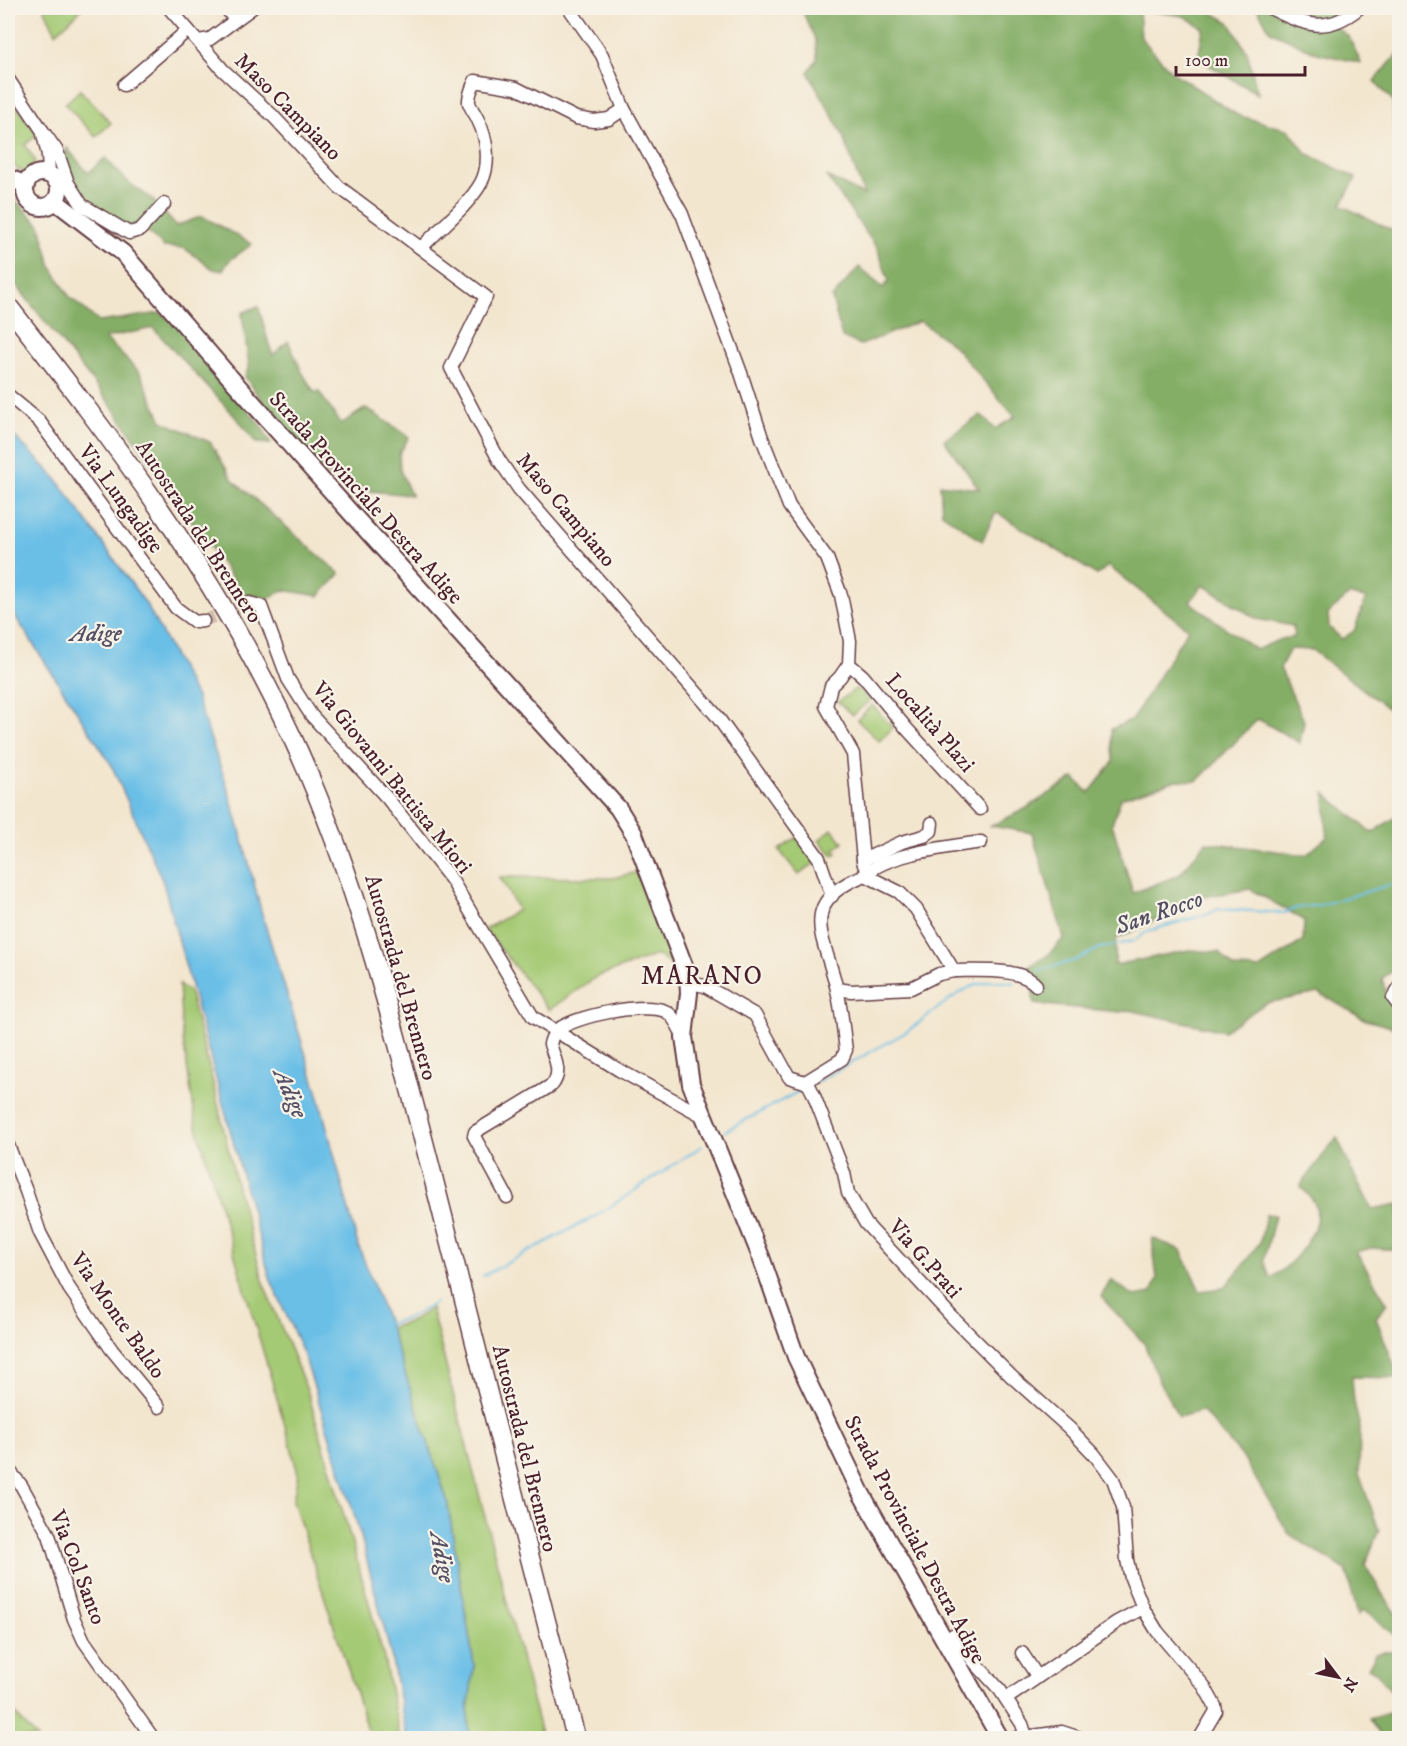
<svg xmlns="http://www.w3.org/2000/svg" width="1407" height="1746" font-family="'IM FELL DW Pica',serif">
<rect width="100%" height="100%" fill="#f7f3e8"/>
<filter id="ink" filterUnits="userSpaceOnUse"><feTurbulence type="fractalNoise" baseFrequency=".0167" numOctaves="2"/><feDisplacementMap in="SourceGraphic" scale="12" xChannelSelector="R" yChannelSelector="G"/><feConvolveMatrix kernelMatrix="1 2 1 2 8 2 1 2 1" color-interpolation-filters="sRGB"/></filter>
<filter id="wash" filterUnits="userSpaceOnUse"><feTurbulence type="fractalNoise" baseFrequency=".008" numOctaves="4" result="noise"/><feDisplacementMap in="SourceGraphic" scale="24" xChannelSelector="R" yChannelSelector="G"/><feGaussianBlur stdDeviation="1.35" result="paint"/><feColorMatrix in="noise" values="0 0 0 0 0 0 0 0 0 0 0 0 0 0 0 0 0 1.4 0 .05"/><feComposite in="paint" operator="in"/></filter>
<g filter="url(#wash)">
<rect width="100%" height="100%" fill="#f3e6cf"/>
<!-- green -->
<g fill="#a5ca74" stroke="#787450" stroke-width="1.5">
<polygon points="44,8 83,8 56,33"/>
<polygon points="80,90 111,123 96,137 65,104"/>
<polygon points="8,96 38,134 25,145 35,160 32,168 25,171 18,170 9,158 8,159"/>
<polygon points="857,688 870,700 853,715 838,702"/>
<polygon points="872,705 893,728 879,741 857,720"/>
<polygon points="832,829 843,842 834,850 837,853 833,856 819,840"/>
<polygon points="799,836 817,861 799,875 779,850"/>
<polygon points="642,871 678,970 657,955 596,977 549,1010 485,929 518,910 500,877 613,878"/>
<polygon points="179,985 189,991 212,1079 238,1191 265,1287 308,1393 350,1536 383,1654 400,1738 369,1738 362,1712 293,1501 298,1474 289,1439 196,1124 182,1033"/>
<polygon points="431,1308 542,1738 469,1738 468,1710 474,1665 447,1500 390,1328 412,1321"/>
<polygon points="8,1706 37,1738 8,1738"/>
</g>
<!-- forest -->
<g fill="#84ae66" stroke="#676648" stroke-width="1.5" fill-rule="evenodd">
<path d="M801 8H1204L1229 22 1247 52 1258 94 1198 59 1203 28 1184 16 1139 10 1141 38 1172 72 1237 115 1289 130 1306 153 1356 178 1341 205 1399 234V717L1312 650 1290 649 1280 668 1304 721 1300 743 1258 719 1197 781 1177 780 1121 798 1112 824 1133 893 1179 875 1206 842 1306 855 1327 837 1325 793 1372 833 1399 815V967L1382 978 1386 993 1399 1006V1029L1366 1020 1319 993 1266 1003 1224 1031 1129 1010 1121 1012 1034 1004 1030 966 1048 955 1064 938 1032 833 991 826 1025 809 1074 778 1089 793 1113 762 1111 729 1132 720 1188 629 1108 566 1097 575 996 512 982 541 942 513 940 484 979 489 944 440 981 415 995 429 1015 417 954 346 920 321 861 345 842 337 832 298 859 267 883 288 889 281 877 248 826 176 864 195 843 135 808 72 817 59 816 41ZM1203 585 1257 619 1293 626 1295 637 1281 639 1256 650 1190 602ZM1349 595 1366 598 1354 631 1342 639 1329 627 1328 614ZM1250 889 1304 920 1303 941 1259 969 1234 968 1219 952 1189 950 1115 965 1116 939 1203 897Z"/>
<polygon points="1257,8 1328,8 1329,10 1347,8 1328,21 1349,37 1361,63 1317,53 1270,31"/>
<polygon points="1399,52 1399,123 1394,128 1393,102 1375,81"/>
<polygon points="67,148 88,173 105,158 128,182 152,199 176,226 202,216 252,244 229,261 222,271 213,269 184,248 164,247 146,230 127,236 93,211 77,185 65,160"/>
<polygon points="8,196 14,199 40,225 51,266 69,296 99,322 160,313 182,327 263,429 271,444 256,443 240,422 153,328 105,338 140,373 162,421 210,442 233,480 340,574 319,596 283,590 268,599 243,594 108,401 8,275"/>
<path d="M258 306C264 322 266 340 273 355L288 341 302 372 314 392H319L341 424 366 408 409 437 399 454 400 470 411 495 369 491 325 473 261 400 245 377 249 366 242 313Z"/>
<path d="M1337 1137 1351 1169 1372 1209 1399 1204V1250L1371 1248 1356 1252 1387 1303 1376 1318 1399 1378 1352 1377 1354 1402 1360 1428 1359 1474 1379 1530 1365 1565 1384 1597 1399 1616V1638L1363 1610 1358 1615 1346 1570 1289 1534 1242 1456 1202 1411 1179 1417 1159 1382 1144 1343 1101 1297 1111 1280 1134 1296 1151 1293 1157 1279 1152 1238 1181 1250 1200 1291 1224 1288 1244 1264 1260 1242 1266 1214 1275 1215 1264 1261 1270 1278C1291 1268 1325 1229 1315 1204 1312 1198 1305 1191 1300 1186Z"/>
<polygon points="1399,1649 1400,1649 1399,1701 1377,1673 1368,1668 1376,1654"/>
<polygon points="1399,1710 1399,1738 1382,1738 1369,1719"/>
</g>
<!-- water -->
<polygon fill="#6abfe7" stroke="#5a6f89" stroke-width="1.5" points="8,430 56,478 146,604 196,697 228,789 244,845 263,918 318,1094 358,1245 390,1328 447,1500 474,1665 468,1710 469,1738 407,1738 391,1655 361,1536 304,1355 270,1278 163,882 111,764 8,605"/>
<g fill="none" stroke-linecap="round" stroke-linejoin="round">
<!-- stream -->
<g stroke="#6abfe7" stroke-width="2">
<polyline points="1038,971 1076,960 1100,948 1134,941 1148,931 1211,913 1218,909 1285,913 1296,908 1320,905 1400,882"/>
<polyline points="813,1084 908,1031 950,999 970,987 990,981 1015,983"/>
<polyline points="725,1131 805,1088"/>
<polyline points="483,1276 599,1214 702,1146"/>
<polyline points="389,1324 411,1317 435,1303"/>
</g>
</g>
</g>
<g filter="url(#ink)">
<g fill="none" stroke-linecap="round" stroke-linejoin="round">
<!-- minor-tunnel -->
<polyline stroke="#d1beae" stroke-width="12" stroke-dasharray="12 6" stroke-linecap="butt" points="203,621 249,603"/>
<defs>
<g id="minor">
<polyline points="169,8 223,70 273,116 339,187 486,297 451,368 499,460 519,489 716,715 819,858 832,896"/>
<polyline points="226,8 235,20"/>
<polyline points="569,8 602,55 624,109 682,214 741,373 762,438 789,506 827,558 841,595 850,641 849,664 840,677 831,686 826,706 853,754 863,860"/>
<path d="M1270 8C1305 25 1326 35 1359 8"/>
<polyline points="199,41 210,39 252,8"/>
<polyline points="8,79 42,130 48,155 49,174"/>
<polyline points="124,85 188,30"/>
<polyline points="42,130 57,151 68,183 82,205 129,233 140,230 164,204"/>
<path d="M421 248C439 229 468 206 481 183 491 164 487 138 478 120 476 115 471 109 469 103 468 96 472 88 475 81L516 88 576 118 594 121 609 119 624 109"/>
<polyline points="8,395 39,421 176,608 195,622 203,621"/>
<polyline points="249,603 261,606 288,679 311,715 388,799 451,879 533,1017 619,1070 703,1116"/>
<polyline points="849,664 863,676 907,729 980,809"/>
<polyline points="864,865 863,860 902,842 924,836 931,831 932,823"/>
<path d="M865 875C887 853 950 847 981 842"/>
<path d="M954 971C977 971 1020 967 1036 985"/>
<path d="M690 983 705 986 755 1015 789 1077 805 1082 842 1059 846 1050C843 1030 842 1010 837 990 826 938 794 903 865 875L899 892 916 909 954 971 939 974 911 988 851 991 837 989"/>
<polyline points="1400,986 1393,998 1400,1007"/>
<polyline points="805,1082 809,1085 813,1093 844,1173 848,1193 866,1224 953,1318 1011,1376 1069,1428 1094,1454 1113,1479 1123,1507 1127,1560 1131,1578 1143,1608 1157,1631 1204,1686 1215,1706 1216,1711 1200,1738"/>
<polyline points="8,1145 26,1191 40,1233 69,1288 112,1350 159,1407"/>
<path d="M507 1197 474 1136 475 1132 552 1085C563 1072 554 1058 550 1044 551 1039 553 1035 556 1031 574 1016 643 1002 665 1011 674 1015 679 1028 684 1037"/>
<polyline points="8,1469 21,1485 49,1535 74,1619 84,1641 153,1738"/>
<polyline points="953,1635 977,1665 1000,1690 1022,1724 1026,1736"/>
<polyline points="1022,1653 1037,1676"/>
<polyline points="1006,1699 1117,1622 1143,1608"/>
<polyline points="1017,1738 1062,1732 1080,1738"/>
</g>
<g id="major">
<circle cx="42" cy="190" r="17"/>
<polyline points="8,178 25,184"/>
<polyline points="55,201 123,253 227,374 351,513 618,808 634,834 688,976 689,993 684,1037 691,1084 761,1257 796,1357 861,1493 1000,1738"/>
</g>
<path id="highway" d="M8 306C115 443 219 578 292 737 357 877 394 1027 433 1177 481 1364 527 1551 576 1738"/>
</defs>
<!-- minor casing -->
<use href="#minor" stroke="#633d44" stroke-width="15"/>
<!-- major casing -->
<use href="#major" stroke="#633d44" stroke-width="20"/>
<!-- highway casing -->
<use href="#highway" stroke="#633d44" stroke-width="21"/>
<!-- minor -->
<use href="#minor" stroke="#fff" stroke-width="12"/>
<!-- major -->
<use href="#major" stroke="#fff" stroke-width="16"/>
<!-- highway -->
<use href="#highway" stroke="#fff" stroke-width="18"/>
</g>
</g>
<g text-anchor="middle" stroke-width="4.5" stroke-linejoin="round" paint-order="stroke">
<!-- street labels -->
<g font-size="22" fill="#4a1f2b" stroke="#f7f3e8">
<text transform="translate(289 106) rotate(45)" y="8">Maso Campiano</text>
<text transform="translate(367 497) rotate(48)" y="8">Strada Provinciale Destra Adige</text>
<text transform="translate(122 498) rotate(54)" y="8">Via Lungadige</text>
<text transform="translate(567 509) rotate(50)" y="8">Maso Campiano</text>
<text transform="translate(200 531) rotate(57)" y="8">Autostrada del Brennero</text>
<text transform="translate(931 722) rotate(49)" y="8">Località Plazi</text>
<text transform="translate(393 777) rotate(51)" y="8">Via Giovanni Battista Miori</text>
<text transform="translate(402 977) rotate(74)" y="8">Autostrada del Brennero</text>
<text transform="translate(926 1258) rotate(48)" y="8">Via G.Prati</text>
<text transform="translate(119 1315) rotate(55)" y="8">Via Monte Baldo</text>
<text transform="translate(526 1448) rotate(76)" y="8">Autostrada del Brennero</text>
<text transform="translate(916 1539) rotate(62)" y="8">Strada Provinciale Destra Adige</text>
<text transform="translate(79 1567) rotate(69)" y="8">Via Col Santo</text>
</g>
<!-- water labels -->
<g font-size="24" font-style="italic" fill="#544f63" stroke="#f7f3e8">
<text x="96" y="641">Adige</text>
<text transform="translate(1159 912) rotate(-19)" y="8">San Rocco</text>
<text transform="translate(291 1093) rotate(66)" y="8">Adige</text>
<text transform="translate(443 1557) rotate(79)" y="8">Adige</text>
</g>
<!-- quarter labels -->
<g font-size="26" letter-spacing="1.5" fill="#4a1f2b" stroke="#f7f3e8">
<text x="702" y="984">MARANO</text>
</g>
</g>
<!-- margin -->
<rect width="1407" height="1746" fill="none" stroke="#f7f3e8" stroke-width="30"/>
<!-- north arrow -->
<g transform="translate(1338 1677) rotate(122)" stroke="#f7f3e8" stroke-width="4.5" paint-order="stroke">
<path d="M0-4.5L10 22L0 15L-10 22Z" fill="#4a1f2b"/>
<text y="-9" font-size="16" font-weight="bold" text-anchor="middle" fill="#4a1f2b">N</text>
</g>
<!-- scale -->
<path d="M1176 66v9h129v-9" fill="none" stroke="#4a1f2b" stroke-width="3"/>
<text x="1185" y="66" font-size="18" fill="#4a1f2b" stroke="#f7f3e8" stroke-width="4.5" paint-order="stroke">100 m</text>
</svg>
